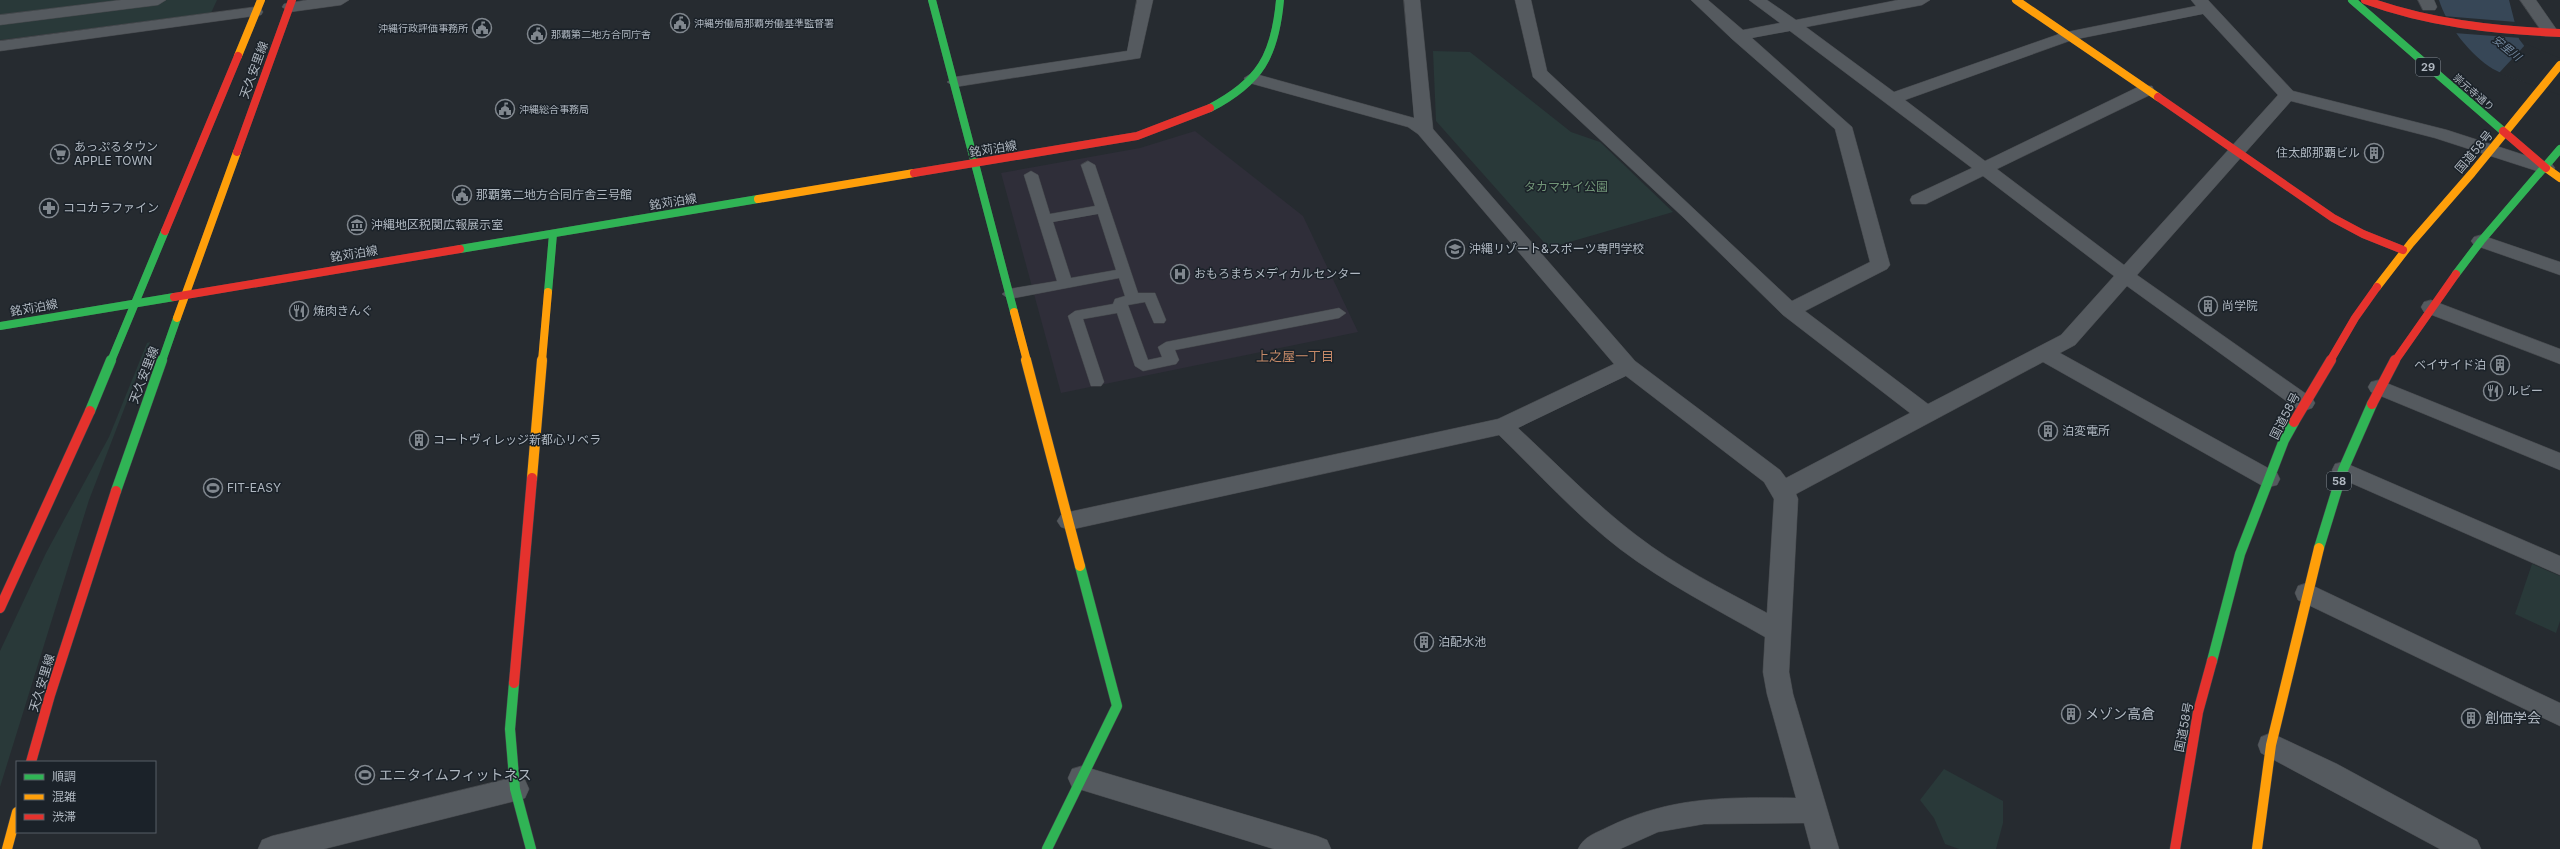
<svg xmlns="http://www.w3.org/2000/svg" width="2560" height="849" font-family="Inter,'Noto Sans JP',sans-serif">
<rect width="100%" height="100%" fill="#262b30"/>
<!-- medical -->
<polygon fill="#2f2e39" points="1195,131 1303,216 1358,332 1061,393 1001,173 1140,148"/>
<!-- green -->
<g fill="#293939">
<polygon points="0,0 217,0 211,13 0,40"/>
<polygon points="1433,51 1470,52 1571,132 1600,142 1673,212 1549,248 1436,121"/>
<polygon points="150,342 89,500 0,787 0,651 46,553 109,437 147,343"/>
<polygon points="2532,564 2560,576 2560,621 2556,633 2515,614"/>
<polygon points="1944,769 2003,801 2003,823 1996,849 1959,849 1945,844 1934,818 1920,800"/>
</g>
<!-- water -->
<path fill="#374757" d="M2439 0H2509L2519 39 2560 93C2539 85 2513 80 2493 69 2471 56 2446 24 2439 0Z"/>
<!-- pier -->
<g fill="#262b30">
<polygon points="2443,16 2516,22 2521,38 2454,33"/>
<polygon points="2526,44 2560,58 2560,95 2499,73"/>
</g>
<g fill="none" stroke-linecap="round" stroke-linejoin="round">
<defs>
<path id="lane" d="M1088 161 1095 165 1138 293H1155L1166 320 1164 323H1154L1145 302 1128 305 1148 360 1162 357 1158 347 1166 342 1339 308 1346 313 1339 318 1175 350 1179 360 1176 364 1143 371 1135 366 1117 313 1083 319 1104 382 1101 386H1091L1068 316 1075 311 1113 304 1115 299 1125 296 1119 278 1009 299 1002 294 1009 289 1057 281 1024 175 1031 171 1038 175 1050 214 1095 206 1081 165ZM1098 214 1116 270 1071 278 1053 222Z"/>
<g id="street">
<polygon points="121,0 166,0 158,5 0,25 0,15"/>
<polygon points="307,0 349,0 341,5 290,12 282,7 284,4"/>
<polygon points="1137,0 1153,0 1140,58 955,87 947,82 955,77 1127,51"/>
<path d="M1404 0H1420L1433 129 1635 361 1780 470 1786 478 1910 413 1783 315 1684 218 1533 77 1515 0H1531L1547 71 1792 301 1870 262 1835 129 1732 39 1691 0H1708L1743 30 1780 23 1749 0H1767L1796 20 1898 0H1930L1922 5 1806 27 1894 92 2062 33 2196 6 2191 0H2208L2293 91 2447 130 2552 164 2555 168 2552 172H2540L2435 138 2291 101 2137 275 2312 398 2315 403 2312 408 2304 411 2296 408 2127 286 2075 345 2060 353 2277 473 2280 479 2277 485 2269 487 2261 485 2043 362 1796 494 1798 499 1789 672 1793 694 1839 849H1811L1804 823 1704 824 1658 832 1620 849H1578C1584 836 1596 833 1608 827 1671 796 1728 797 1796 798L1767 694 1763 672 1765 637C1716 609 1665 583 1620 549 1576 515 1538 473 1499 435L1069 530 1061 527 1057 521 1061 515 1069 512 1498 419 1614 364 1418 134 1408 127 1246 82 1244 78 1252 73 1414 118ZM2203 14 2278 95 2124 265 1997 169 2152 94 2154 90 2152 86H2140L1985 161 1905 100 2072 40ZM1790 31 1972 168 1912 196 1910 200 1912 204H1926L1983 176 2114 276 2061 335 1928 404 1805 311 1887 269 1890 265 1852 127 1752 38ZM1626 376 1764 482 1774 499 1767 613C1722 589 1676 566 1636 535 1594 503 1557 464 1518 428Z"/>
<polygon points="2418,0 2434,0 2437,7 2435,10 2423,10"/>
<polygon points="2520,0 2536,0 2559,33 2557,36 2545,36"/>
<polygon points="255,7 261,9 263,12 261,15 0,51 0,41"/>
<polygon points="2481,235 2560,262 2560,275 2474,245 2471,241 2474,237"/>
<polygon points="2431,300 2560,349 2560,364 2424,312 2421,307 2424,302"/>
<polygon points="2379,380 2560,453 2560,470 2371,392 2368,387 2371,382"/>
<polygon points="2343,462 2560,556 2560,575 2335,476 2332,470 2335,464"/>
<polygon points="2307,583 2560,703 2560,726 2298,600 2295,593 2298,586"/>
<polygon points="2271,733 2337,764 2477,840 2481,849 2440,849 2261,753 2258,745 2261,737"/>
<polygon points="1082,766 1317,836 1327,840 1331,849 1274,849 1082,790 1072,787 1068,778 1072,769"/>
<polygon points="515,777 525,780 529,789 525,798 515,801 324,849 258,849 262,840 272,836"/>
</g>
<g id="fast-far1">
<polyline points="932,0 1014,312"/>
<polyline points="2352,0 2503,131"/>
<path d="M1210 108C1260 82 1275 56 1280 0"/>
<polyline points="460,249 758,199"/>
<polyline points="2456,274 2481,241 2560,149"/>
<polyline points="548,292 553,234"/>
<polyline points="0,326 174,297"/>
<polyline points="111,361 165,231"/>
<polyline points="162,361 177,318"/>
</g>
<g id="fast">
<polyline points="90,411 111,360"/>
<polyline points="116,491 162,360"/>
<polyline points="2319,548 2343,470 2372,404"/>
<polyline points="2212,661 2240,554 2284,440 2294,422"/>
<polyline points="514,683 510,729 515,789 531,849"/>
<polyline points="1047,849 1117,706 1080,566"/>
</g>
<g id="slow-far1">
<polyline points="2016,0 2158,97"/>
<polyline points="238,56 261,0"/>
<polyline points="2546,168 2560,178"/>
<polyline points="758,199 914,173"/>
<polyline points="2377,287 2411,243 2472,173 2560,65"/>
<polyline points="1014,312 1027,361"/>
<polyline points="177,318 237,152"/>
<polyline points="542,361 548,292"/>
</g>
<g id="slow">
<polyline points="1026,360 1080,566"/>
<polyline points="532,478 542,360"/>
<polyline points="7,849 17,812"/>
<polyline points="2257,849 2271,745 2319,548"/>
</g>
<g id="jam-far1">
<path d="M2365 0C2428 23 2493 30 2560 33"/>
<polyline points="2158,97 2333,218 2363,234 2403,250"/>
<polyline points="2503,131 2546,168"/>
<polyline points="237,152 292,0"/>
<polyline points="914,173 1137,136 1210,108"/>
<polyline points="165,231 238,56"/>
<polyline points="174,297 460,249"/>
<polyline points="2330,361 2355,318 2377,287"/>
<polyline points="2395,361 2456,274"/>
</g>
<g id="jam">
<polyline points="2372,404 2395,360"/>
<polyline points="2294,422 2331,360"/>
<polyline points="0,608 90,411"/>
<polyline points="514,683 532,478"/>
<polyline points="31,762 50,695 116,491"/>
<polyline points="2175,849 2198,712 2212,661"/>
</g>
</defs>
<!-- lane casing -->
<use href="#lane" stroke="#44474b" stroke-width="1"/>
<!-- street casing -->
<use href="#street" stroke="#44474b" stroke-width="1"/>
<!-- fast-far1 casing -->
<use href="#fast-far1" stroke="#44474b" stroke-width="8"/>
<!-- fast casing -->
<use href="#fast" stroke="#44474b" stroke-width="11"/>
<!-- slow-far1 casing -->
<use href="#slow-far1" stroke="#44474b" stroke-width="8"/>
<!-- slow casing -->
<use href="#slow" stroke="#44474b" stroke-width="11"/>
<!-- jam-far1 casing -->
<use href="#jam-far1" stroke="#44474b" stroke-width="8"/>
<!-- jam casing -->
<use href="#jam" stroke="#44474b" stroke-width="11"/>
<!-- lane -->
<use href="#lane" fill="#555a5f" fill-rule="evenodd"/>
<!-- street -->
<use href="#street" fill="#555a5f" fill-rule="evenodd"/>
<!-- fast-far1 -->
<use href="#fast-far1" stroke="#30b455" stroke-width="8"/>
<!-- fast -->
<use href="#fast" stroke="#30b455" stroke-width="10"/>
<!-- slow-far1 -->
<use href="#slow-far1" stroke="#ff9f0a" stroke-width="8"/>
<!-- slow -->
<use href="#slow" stroke="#ff9f0a" stroke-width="10"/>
<!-- jam-far1 -->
<use href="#jam-far1" stroke="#e5322d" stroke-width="8"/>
<!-- jam -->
<use href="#jam" stroke="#e5322d" stroke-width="10"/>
</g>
<!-- icons -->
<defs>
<symbol id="civic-ring" viewBox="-11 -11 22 22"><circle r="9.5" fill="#1b2229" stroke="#80878e" stroke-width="1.5"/><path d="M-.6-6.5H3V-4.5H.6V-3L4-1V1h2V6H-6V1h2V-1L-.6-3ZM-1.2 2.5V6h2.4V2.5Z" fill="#80878e"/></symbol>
<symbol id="building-ring" viewBox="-11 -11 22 22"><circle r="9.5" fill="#1b2229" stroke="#80878e" stroke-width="1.5"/><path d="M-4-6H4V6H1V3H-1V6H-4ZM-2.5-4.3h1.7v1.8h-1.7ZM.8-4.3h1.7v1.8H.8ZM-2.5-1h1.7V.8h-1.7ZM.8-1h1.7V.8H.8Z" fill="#80878e"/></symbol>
<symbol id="supermarket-ring" viewBox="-11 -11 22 22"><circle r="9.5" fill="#1b2229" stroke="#80878e" stroke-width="1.5"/><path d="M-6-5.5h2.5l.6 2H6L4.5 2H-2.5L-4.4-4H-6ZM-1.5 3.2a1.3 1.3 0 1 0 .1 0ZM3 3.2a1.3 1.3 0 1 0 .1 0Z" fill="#80878e"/></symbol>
<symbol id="pharmacy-ring" viewBox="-11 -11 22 22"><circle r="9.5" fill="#1b2229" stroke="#80878e" stroke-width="1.5"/><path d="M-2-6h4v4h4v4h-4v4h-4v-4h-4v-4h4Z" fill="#80878e"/></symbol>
<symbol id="museum-ring" viewBox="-11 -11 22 22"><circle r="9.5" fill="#1b2229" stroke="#80878e" stroke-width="1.5"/><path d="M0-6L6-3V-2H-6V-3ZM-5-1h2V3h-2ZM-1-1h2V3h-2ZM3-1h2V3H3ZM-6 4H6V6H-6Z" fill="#80878e"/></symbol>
<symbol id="university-ring" viewBox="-11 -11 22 22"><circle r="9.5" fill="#1b2229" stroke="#80878e" stroke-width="1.5"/><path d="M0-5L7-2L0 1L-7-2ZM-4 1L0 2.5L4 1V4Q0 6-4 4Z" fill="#80878e"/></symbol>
<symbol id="hospital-ring" viewBox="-11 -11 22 22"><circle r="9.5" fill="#1b2229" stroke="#80878e" stroke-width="1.5"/><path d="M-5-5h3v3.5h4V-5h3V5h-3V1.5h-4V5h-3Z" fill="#80878e"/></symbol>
<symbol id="restaurant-ring" viewBox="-11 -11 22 22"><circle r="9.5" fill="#1b2229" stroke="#80878e" stroke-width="1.5"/><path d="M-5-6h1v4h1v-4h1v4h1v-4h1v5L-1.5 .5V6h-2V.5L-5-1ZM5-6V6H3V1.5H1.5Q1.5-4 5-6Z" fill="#80878e"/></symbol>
<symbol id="stadium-ring" viewBox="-11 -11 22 22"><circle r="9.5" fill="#1b2229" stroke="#80878e" stroke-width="1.5"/><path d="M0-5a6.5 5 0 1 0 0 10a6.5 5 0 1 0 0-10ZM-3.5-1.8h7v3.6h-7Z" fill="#80878e"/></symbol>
</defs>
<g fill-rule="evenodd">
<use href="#civic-ring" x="669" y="12" width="22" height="22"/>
<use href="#civic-ring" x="471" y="17" width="22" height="22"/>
<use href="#civic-ring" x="526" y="23" width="22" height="22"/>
<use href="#civic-ring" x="494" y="98" width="22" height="22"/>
<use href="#building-ring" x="2363" y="142" width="22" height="22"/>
<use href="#supermarket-ring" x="49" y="143" width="22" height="22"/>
<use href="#civic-ring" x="451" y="184" width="22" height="22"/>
<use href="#pharmacy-ring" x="38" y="197" width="22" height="22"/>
<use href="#museum-ring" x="346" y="214" width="22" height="22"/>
<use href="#university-ring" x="1444" y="238" width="22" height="22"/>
<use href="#hospital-ring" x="1169" y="263" width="22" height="22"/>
<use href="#building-ring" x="2197" y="295" width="22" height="22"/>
<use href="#restaurant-ring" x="288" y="300" width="22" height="22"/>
<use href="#building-ring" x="2489" y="354" width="22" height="22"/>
<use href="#restaurant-ring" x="2482" y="380" width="22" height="22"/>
<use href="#building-ring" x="2037" y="420" width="22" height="22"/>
<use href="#building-ring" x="408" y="429" width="22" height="22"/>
<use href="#stadium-ring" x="202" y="477" width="22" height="22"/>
<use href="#building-ring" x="1413" y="631" width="22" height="22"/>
<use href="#building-ring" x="2060" y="703" width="22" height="22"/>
<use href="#building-ring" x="2460" y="707" width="22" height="22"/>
<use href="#stadium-ring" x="354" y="764" width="22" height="22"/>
</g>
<g text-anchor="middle" stroke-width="3" stroke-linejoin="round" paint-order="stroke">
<!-- far-poi labels -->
<g font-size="10" fill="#b0b8c1" stroke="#1b2229" text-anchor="start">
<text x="694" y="27">沖縄労働局那覇労働基準監督署</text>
<text x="468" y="32" text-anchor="end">沖縄行政評価事務所</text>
<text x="551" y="38">那覇第二地方合同庁舎</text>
<text x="519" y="113">沖縄総合事務局</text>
</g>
<!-- far-street labels -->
<g font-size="10" fill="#b0b8c1" stroke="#1b2229">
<text transform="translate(2474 92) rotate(41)" y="4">崇元寺通り</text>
</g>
<!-- far-water labels -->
<g font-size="11" font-style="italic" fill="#748aa1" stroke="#1b2229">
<text transform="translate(2507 48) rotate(39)" y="4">安里川</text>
</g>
<!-- shield labels -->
<g fill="#1b2229" stroke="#838b93" stroke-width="1">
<rect x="2416" y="58" width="24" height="18" rx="3"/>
<rect x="2327" y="472" width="24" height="18" rx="3"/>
</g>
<g font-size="11" font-weight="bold" fill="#b0b8c1">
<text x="2428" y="71">29</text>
<text x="2339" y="485">58</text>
</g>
<!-- street labels -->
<g font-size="12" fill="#b0b8c1" stroke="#1b2229">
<text transform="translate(254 70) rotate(-70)" y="4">天久安里線</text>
<text transform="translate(993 149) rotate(-9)" y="4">銘苅泊線</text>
<text transform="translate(2474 152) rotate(-50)" y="4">国道58号</text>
<text transform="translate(673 202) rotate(-9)" y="4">銘苅泊線</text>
<text transform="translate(354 254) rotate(-9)" y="4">銘苅泊線</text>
<text transform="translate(34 308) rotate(-10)" y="4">銘苅泊線</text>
<text transform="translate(144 375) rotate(-69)" y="4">天久安里線</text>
<text transform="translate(2285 416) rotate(-63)" y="4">国道58号</text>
<text transform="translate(42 683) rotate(-73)" y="4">天久安里線</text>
<text transform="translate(2184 727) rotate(-79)" y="4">国道58号</text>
</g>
<!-- poi labels -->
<g font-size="12" fill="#b0b8c1" stroke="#1b2229" text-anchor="start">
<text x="74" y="151">あっぷるタウン<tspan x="74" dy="14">APPLE TOWN</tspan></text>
<text x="2360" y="157" text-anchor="end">住太郎那覇ビル</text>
<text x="476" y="199">那覇第二地方合同庁舎三号館</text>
<text x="63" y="212">ココカラファイン</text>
<text x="371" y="229">沖縄地区税関広報展示室</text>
<text x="1469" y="253">沖縄リゾート&amp;スポーツ専門学校</text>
<text x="1194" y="278">おもろまちメディカルセンター</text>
<text x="2222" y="310">尚学院</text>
<text x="313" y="315">焼肉きんぐ</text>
<text x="2486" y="369" text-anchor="end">ベイサイド泊</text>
<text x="2507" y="395">ルビー</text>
<text x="2062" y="435">泊変電所</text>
<text x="433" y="444">コートヴィレッジ新都心リベラ</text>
<text x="227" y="492">FIT-EASY</text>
<text x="1438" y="646">泊配水池</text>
</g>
<!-- park labels -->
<g font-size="12" fill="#719577" stroke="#1b2229">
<text x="1566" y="191">タカマサイ公園</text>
</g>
<!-- neighbourhood labels -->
<g font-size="13" fill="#c48967" stroke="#1b2229">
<text x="1295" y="361">上之屋一丁目</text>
</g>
<!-- near-poi labels -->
<g font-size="14" fill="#b0b8c1" stroke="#1b2229" text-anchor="start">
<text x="2085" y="719">メゾン高倉</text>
<text x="2485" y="723">創価学会</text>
<text x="379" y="780">エニタイムフィットネス</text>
</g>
</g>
<!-- legend -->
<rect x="16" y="761" width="140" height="72" fill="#1b2229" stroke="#575e66"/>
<rect x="24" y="774" width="20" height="6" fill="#30b455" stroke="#575e66"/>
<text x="52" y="781" font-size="12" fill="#b0b8c1">順調</text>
<rect x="24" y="794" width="20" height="6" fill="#ff9f0a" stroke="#575e66"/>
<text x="52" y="801" font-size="12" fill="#b0b8c1">混雑</text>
<rect x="24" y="814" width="20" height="6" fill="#e5322d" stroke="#575e66"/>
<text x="52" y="821" font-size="12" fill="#b0b8c1">渋滞</text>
</svg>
